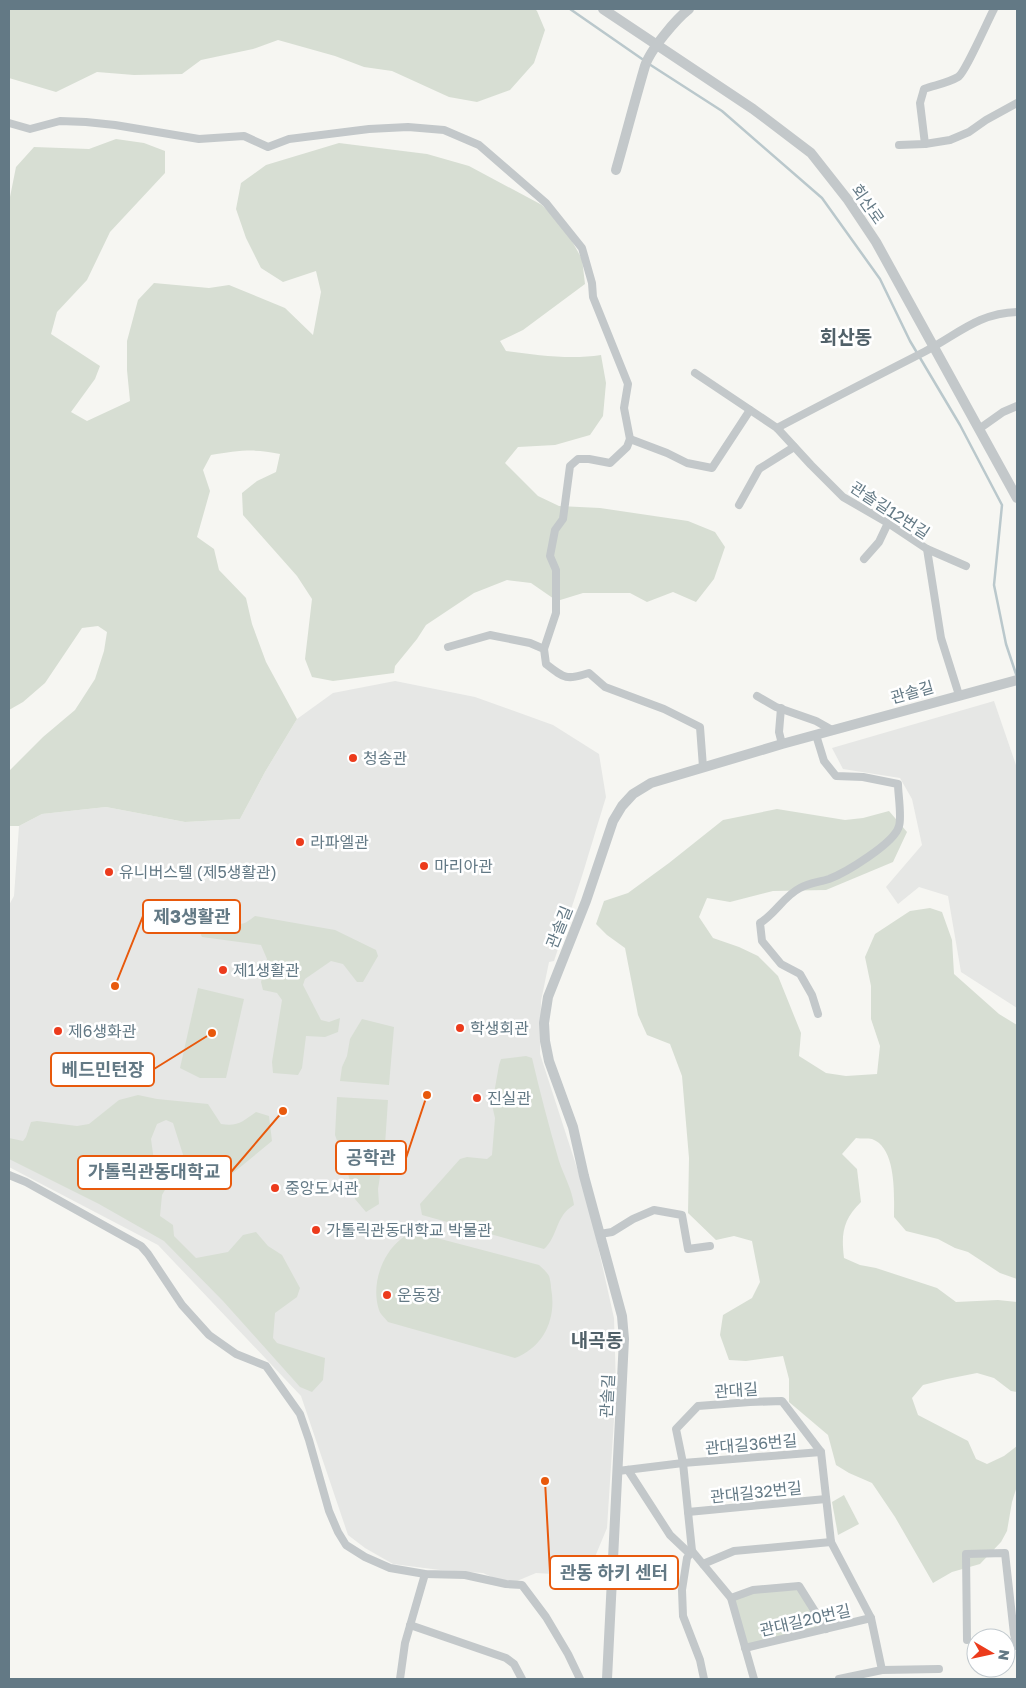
<svg xmlns="http://www.w3.org/2000/svg" width="1026" height="1688" font-family="'Golos Text','Noto Sans KR',sans-serif">
<rect width="100%" height="100%" fill="#f6f6f2"/>
<!-- built -->
<g fill="#e6e7e5">
<polygon points="395,681 475,697 553,725 599,754 606,797 582,876 554,961 549,962 541,1001 540,1054 588,1202 614,1318 616,1388 607,1528 592,1564 570,1575 536,1573 517,1581 503,1582 483,1573 440,1570 393,1564 365,1548 348,1535 301,1396 158,1245 9,1167 9,905 14,896 19,826 42,814 106,807 185,822 240,819 265,772 297,719 333,693"/>
<polygon points="994,701 1017,768 1017,1008 961,972 948,896 919,887 898,904 886,887 922,845 912,799 900,778 843,769 832,748"/>
</g>
<!-- green -->
<g fill="#d7ded3">
<polygon points="9,9 535,9 537,11 545,30 534,63 510,90 477,102 449,97 392,71 364,67 335,56 278,40 253,49 201,60 182,74 134,75 97,72 56,92 9,78"/>
<path d="M116 139 144 143 165 151V173L110 232 87 280 57 312 51 334 100 366 95 379 71 412 87 421 130 401 127 370V341L138 300 154 283 209 288 229 285 285 308 313 335 321 292 316 271 283 282 261 268 246 238 236 209 241 183 266 165 339 143 427 154 469 166 542 205 564 227 582 259 585 284 523 330 500 341 506 351C536 355 570 360 601 355L606 383 603 416 590 435 555 445 518 447 505 463 538 496 559 506 600 508 688 521 715 532 725 547 714 579 696 602 673 592 647 602 630 593H583L557 601 531 583 507 580 474 593 426 625 417 639 395 666 394 673 333 681 312 677 305 659 312 599 297 576 243 515 242 493 257 481 276 472 280 454C254 448 237 451 211 455L203 470 210 491 197 537 214 549 219 570 246 598 252 624 266 662 297 719 265 772 240 819 185 822 106 807 42 814 19 826H9V771L43 737 75 710 95 679 104 651 107 632 98 626 82 628 45 683 23 702 9 710V202L16 167 34 147 89 149Z"/>
<path d="M777 809 845 820 863 818 889 811 907 832 893 862 826 890 773 891 730 902 707 898 699 917 713 938 739 947 758 956 778 976 801 1033 799 1056 826 1073 846 1076 877 1074 880 1046 871 1019V986L865 957 875 934 910 911 930 908 942 912 952 940 954 974 999 1014 1017 1025V1279L1000 1273 968 1252 955 1248 938 1239 906 1231 894 1217C894 1196 897 1148 872 1139 868 1138 861 1139 856 1138L842 1154 857 1169 861 1202C843 1220 841 1233 844 1258L860 1265 876 1268 937 1288 956 1302 998 1300 1017 1302V1392L1011 1391 994 1378 977 1373 947 1379 923 1385 912 1398 918 1415 968 1441 976 1459 987 1464 1004 1456 1017 1446V1486L1012 1502 1007 1531 1001 1542 980 1564 952 1572 933 1583 895 1517 872 1483 849 1473 836 1465 828 1435 789 1402V1379L783 1356 746 1361 729 1360 720 1335 723 1315 752 1298 760 1282 752 1241 734 1236 716 1240 688 1213 689 1158 682 1076 670 1044 647 1035 638 1015 625 948 607 935 596 924 604 901 628 893 669 863 723 820Z"/>
<path d="M255 916 335 930 376 950 378 956 363 982H357L343 964 331 961 305 979 303 985 321 1020 329 1022 340 1018 338 1032 325 1037 306 1036 302 1068 298 1075 273 1073 272 1062 282 1000 277 993 263 990 261 982 267 959 261 945 202 937 201 935 205 923C211 922 219 920 225 921 241 923 240 928 255 916Z"/>
<polygon points="198,988 244,999 226,1078 200,1078 180,1068"/>
<polygon points="362,1019 394,1027 389,1085 340,1081 342,1067 347,1056 350,1039"/>
<path d="M526 1056 532 1058C540 1092 549 1127 559 1161 564 1176 572 1189 574 1205 555 1216 558 1237 544 1249L422 1215 420 1204 460 1159 467 1157 487 1159 492 1155 495 1118 492 1105 499 1065 501 1059Z"/>
<path d="M138 1095 157 1099 208 1104 221 1124C238 1127 243 1121 256 1112L269 1116 272 1141 233 1173 229 1179 230 1187H215L207 1182 191 1180 173 1123 166 1120 157 1124 151 1139 154 1161 169 1174 170 1181 162 1195 160 1216 173 1225 174 1236 196 1258 228 1252 243 1235 256 1232 268 1246 282 1255 300 1288 297 1297 275 1313 273 1338 277 1343 325 1358 323 1380 312 1392 300 1387 223 1301 164 1241 99 1204 9 1159V1138L23 1141 26 1137 31 1122 37 1121 77 1126 89 1124 119 1100Z"/>
<polygon points="337,1097 388,1100 385,1145 378,1189 379,1204 366,1212 355,1199 345,1163 335,1135"/>
<path d="M414 1232 539 1265C542 1268 547 1272 549 1276 550 1279 551 1284 551 1288 557 1318 544 1347 515 1358L388 1322C385 1318 380 1314 379 1310 371 1286 381 1255 401 1239 404 1236 410 1234 414 1232Z"/>
<polygon points="844,1495 859,1524 838,1535 832,1502"/>
<polygon points="799,1586 826,1629 745,1648 731,1598 753,1590"/>
</g>
<g fill="none" stroke-linecap="round" stroke-linejoin="round">
<!-- stream -->
<g stroke="#bac8cc" stroke-width="2.5">
<polyline points="570,9 645,61"/>
<polyline points="649,64 722,111 822,198 880,279 910,341 960,425 1002,505 994,585 1006,644 1017,677"/>
</g>
<!-- minor -->
<g stroke="#c3c8ca" stroke-width="8">
<polyline points="9,123 30,129 60,121 86,122 115,125 199,139 244,136 268,147 289,139 369,129 408,127 444,130 479,145 546,203 582,248 592,283 593,297 628,384 624,408 630,439"/>
<path d="M925 144 920 103 924 89C935 85 948 83 958 77 965 73 988 20 994 9"/>
<polyline points="899,145 925,144 950,140 969,132 986,120 1017,103"/>
<polyline points="695,373 777,428 811,465 843,497 888,523 927,549 941,638 959,695"/>
<path d="M777 428C826 402 875 377 924 352 957 335 978 313 1017 312"/>
<polyline points="979,429 1003,412 1017,406"/>
<polyline points="739,505 759,469 794,447"/>
<polyline points="927,549 966,566"/>
<polyline points="864,559 879,542 888,523"/>
<path d="M448 647 490 635 530 643 544 649 546 664C565 679 566 680 589 673L605 687 664 709 700 727 703 767"/>
<polyline points="544,649 556,613 556,570 550,556 555,530 563,519 570,466 578,459 589,459 610,463 627,447 630,439 667,453 687,463 712,468 750,410"/>
<polyline points="757,696 776,707 816,721 832,730"/>
<polyline points="781,708 779,732 782,744"/>
<path d="M816 735 824 761 836 776 863 777 898 784C898 794 902 817 899 826 895 843 845 873 829 879 820 882 809 883 800 888 784 896 776 913 760 923L762 941 781 964 800 974 812 995 818 1014"/>
<polyline points="9,1175 26,1182 141,1246 148,1254 182,1305 209,1335 236,1354 266,1366 300,1414 309,1440 329,1511 338,1532 346,1545 365,1557 390,1568 425,1574 465,1575 506,1584 522,1585 546,1617 568,1654 580,1679"/>
<polyline points="600,1234 612,1232 633,1219 654,1210 682,1215 688,1249 710,1246"/>
<polyline points="628,1470 670,1535 690,1554"/>
<polyline points="618,1471 683,1463 821,1452"/>
<polyline points="688,1512 826,1499"/>
<polyline points="692,1551 687,1558 682,1590 683,1616 700,1660 704,1679"/>
<polyline points="703,1564 734,1551 831,1542"/>
<polyline points="731,1598 753,1590 799,1586 826,1629"/>
<polyline points="410,1625 506,1658 514,1664 522,1679"/>
<polyline points="967,1640 966,1554 1005,1553 1014,1634 1017,1646"/>
<polyline points="745,1648 871,1618"/>
<polyline points="400,1679 405,1643 425,1574"/>
<polyline points="754,1679 731,1598 692,1551 683,1463 676,1429 698,1406 750,1402 782,1401 821,1452 831,1542 871,1618 882,1670"/>
<polyline points="839,1679 882,1670 939,1669"/>
</g>
<!-- tertiary -->
<g stroke="#c3c8ca" stroke-width="10">
<polyline points="603,9 753,109 811,153 848,200 876,242 1017,498"/>
<path d="M616 170C626 135 635 100 645 66 650 50 676 19 689 9"/>
<polyline points="607,1679 624,1339 622,1316 584,1176 573,1127 549,1061 545,1041 544,1023 548,997 586,901 613,821 622,806 633,794 651,783 782,744 1017,680"/>
</g>
</g>
<!-- markers -->
<g fill="#ec3b1c" stroke="#fff" stroke-width="2">
<circle cx="353" cy="758" r="5"/>
<circle cx="300" cy="842" r="5"/>
<circle cx="424" cy="866" r="5"/>
<circle cx="109" cy="872" r="5"/>
<circle cx="223" cy="970" r="5"/>
<circle cx="460" cy="1028" r="5"/>
<circle cx="58" cy="1031" r="5"/>
<circle cx="477" cy="1098" r="5"/>
<circle cx="275" cy="1188" r="5"/>
<circle cx="316" cy="1230" r="5"/>
<circle cx="387" cy="1295" r="5"/>
</g>
<g text-anchor="middle" stroke-width="5" stroke-linejoin="round" paint-order="stroke">
<!-- street labels -->
<g font-size="16" fill="#637985" stroke="#fff">
<text transform="translate(868 204) rotate(55)" y="6">회산로</text>
<text transform="translate(890 510) rotate(33)" y="6">관솔길12번길</text>
<text transform="translate(912 692) rotate(-16)" y="6">관솔길</text>
<text transform="translate(559 927) rotate(-68)" y="6">관솔길</text>
<text transform="translate(736 1390) rotate(-4)" y="6">관대길</text>
<text transform="translate(607 1396) rotate(-87)" y="6">관솔길</text>
<text transform="translate(751 1444) rotate(-5)" y="6">관대길36번길</text>
<text transform="translate(756 1492) rotate(-6)" y="6">관대길32번길</text>
<text transform="translate(805 1620) rotate(-13)" y="6">관대길20번길</text>
</g>
<!-- poi labels -->
<g font-size="16" fill="#637985" stroke="#fff" text-anchor="start">
<text x="363" y="764">청송관</text>
<text x="310" y="848">라파엘관</text>
<text x="434" y="872">마리아관</text>
<text x="119" y="878">유니버스텔 (제5생활관)</text>
<text x="233" y="976">제1생활관</text>
<text x="470" y="1034">학생회관</text>
<text x="68" y="1037">제6생화관</text>
<text x="487" y="1104">진실관</text>
<text x="285" y="1194">중앙도서관</text>
<text x="326" y="1236">가톨릭관동대학교 박물관</text>
<text x="397" y="1301">운동장</text>
</g>
<!-- quarter labels -->
<g font-size="19" font-weight="bold" fill="#516169" stroke="#fff">
<text x="846" y="344">회산동</text>
<text x="597" y="1347">내곡동</text>
</g>
</g>
<!-- callouts -->
<path fill="none" stroke="#e8590c" stroke-width="2" d="M115 986L143 916M212 1033L154 1069M427 1095L406 1158M283 1111L231 1172M545 1481L550 1572"/>
<g fill="#e8590c" stroke="#fff" stroke-width="2">
<circle cx="115" cy="986" r="5"/>
<circle cx="212" cy="1033" r="5"/>
<circle cx="427" cy="1095" r="5"/>
<circle cx="283" cy="1111" r="5"/>
<circle cx="545" cy="1481" r="5"/>
</g>
<g fill="#fff" stroke="#e8590c" stroke-width="2">
<rect x="143" y="900" width="97" height="33" rx="5"/>
<rect x="51" y="1053" width="103" height="33" rx="5"/>
<rect x="336" y="1141" width="70" height="33" rx="5"/>
<rect x="78" y="1156" width="153" height="33" rx="5"/>
<rect x="550" y="1556" width="128" height="33" rx="5"/>
</g>
<g font-size="18" text-anchor="middle" font-weight="bold" fill="#637985">
<text x="192" y="923">제3생활관</text>
<text x="103" y="1076">베드민턴장</text>
<text x="371" y="1164">공학관</text>
<text x="154" y="1178">가톨릭관동대학교</text>
<text x="614" y="1579">관동 하키 센터</text>
</g>
<!-- border -->
<rect width="1026" height="1688" fill="none" stroke="#637985" stroke-width="20"/>
<!-- north arrow -->
<g transform="translate(991 1653) rotate(99)"><circle r="24" fill="#ffffff" stroke="#c1c9ce"/>
<path d="M0-4L9 19L0 12L-9 19Z" fill="#ec3b1c"/>
<text y="-8" font-size="14" font-weight="bold" text-anchor="middle" fill="#637985">N</text>
</g>
</svg>
